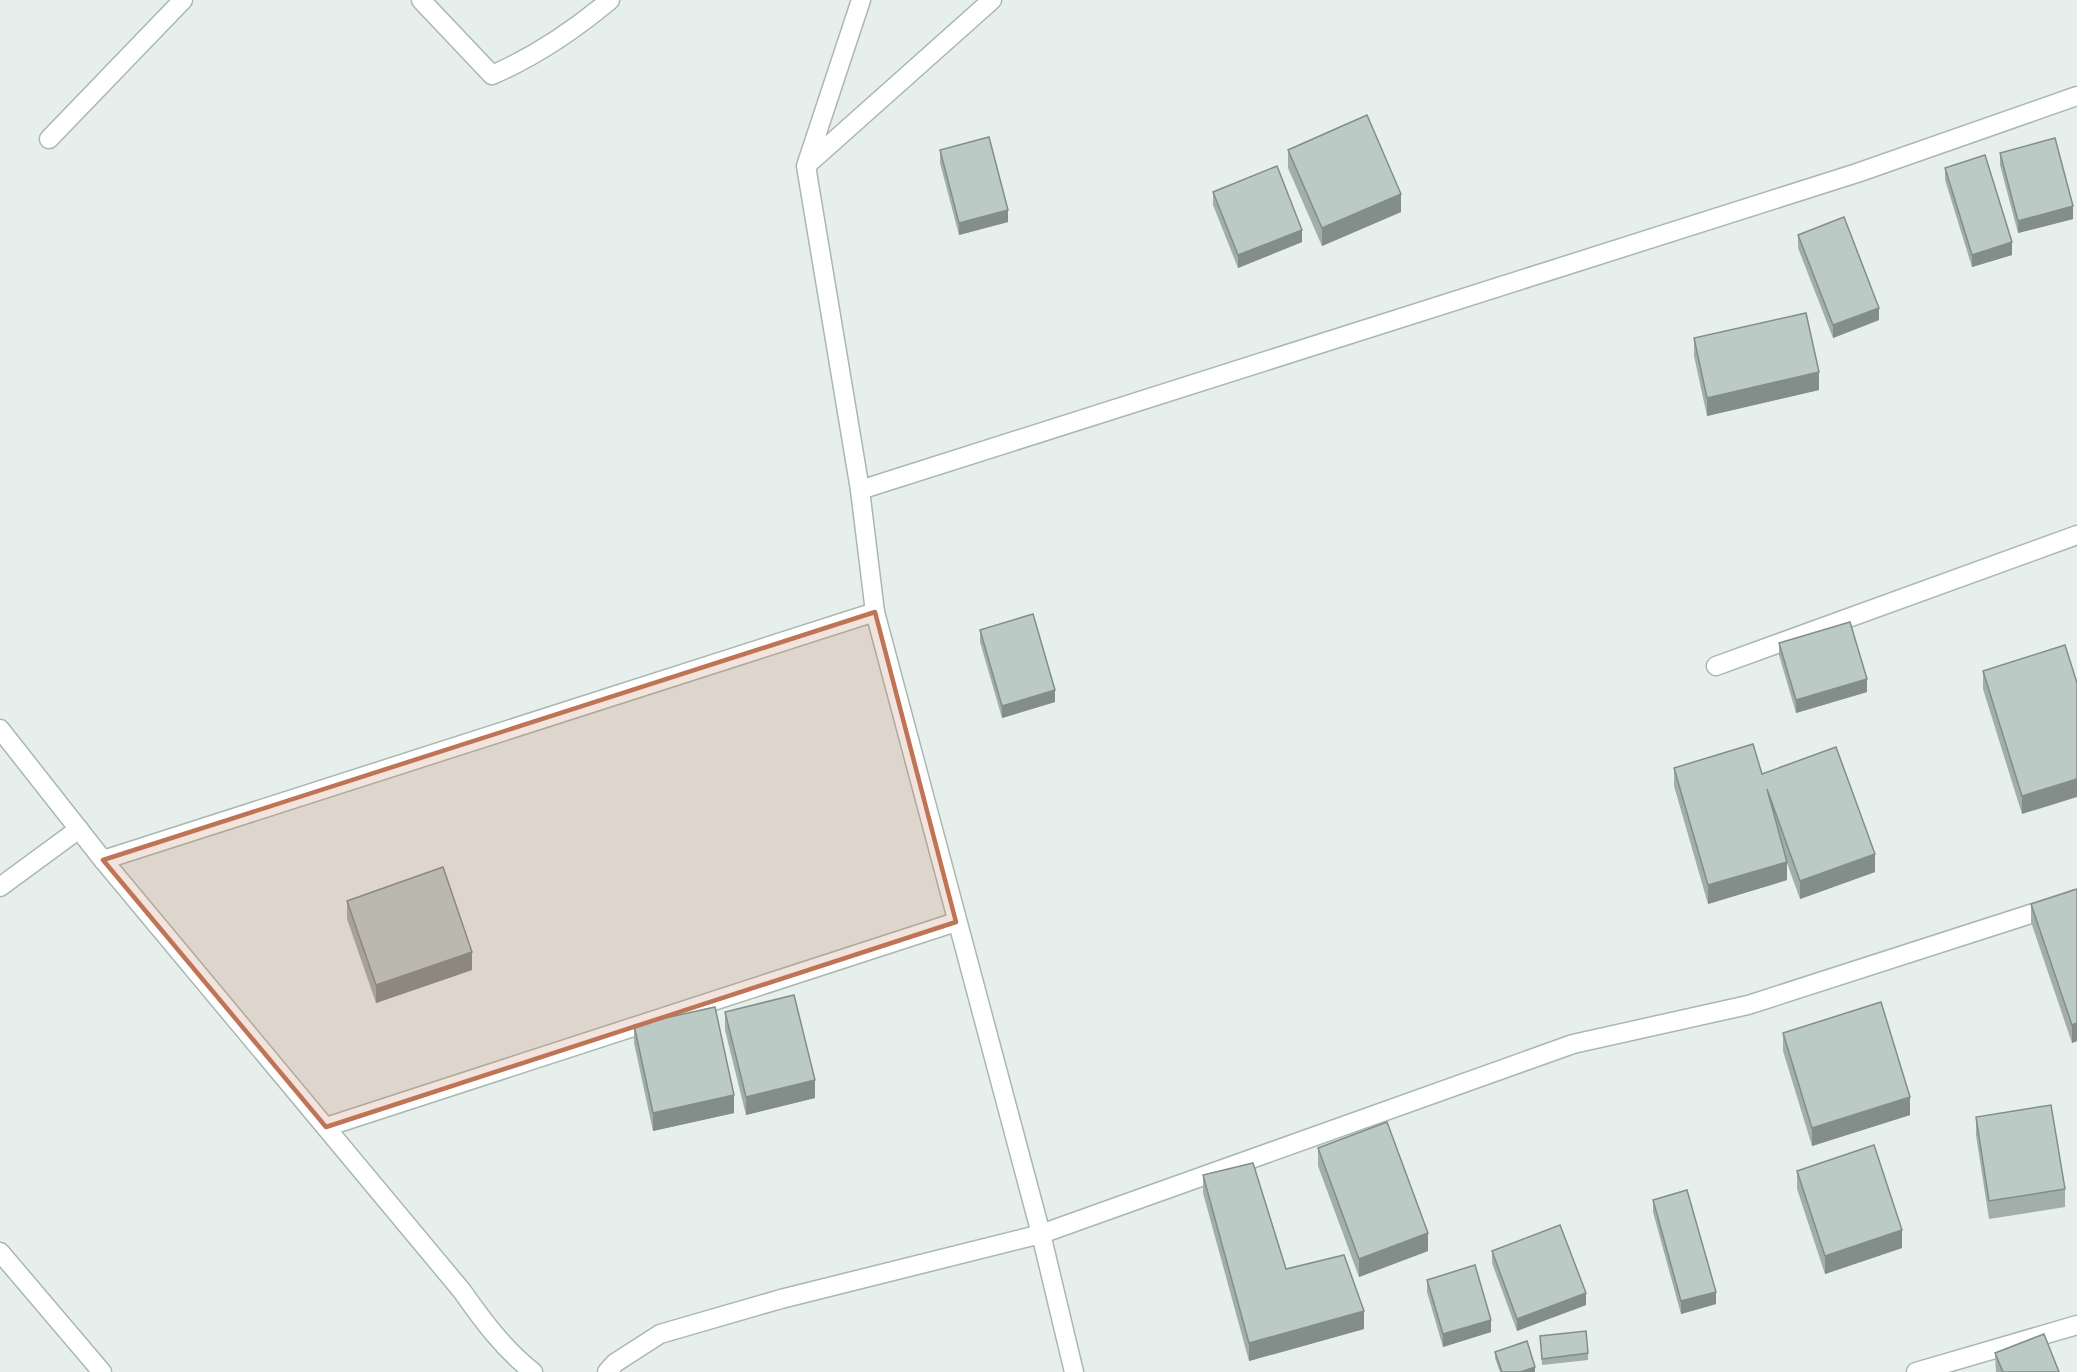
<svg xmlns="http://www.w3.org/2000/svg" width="2077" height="1372" font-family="'Exo 2',sans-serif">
<rect width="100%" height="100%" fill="#e6efeb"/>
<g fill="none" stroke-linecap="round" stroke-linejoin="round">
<defs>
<g id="minor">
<path d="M421 0 492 75C536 56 573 31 610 0"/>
<polyline points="861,0 806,166 860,490 875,612 1041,1234 1074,1372"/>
<polyline points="49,139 183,0"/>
<polyline points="808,164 992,0"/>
<polyline points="860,490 1857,173 2077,96"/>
<polyline points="1716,666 2077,535"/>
<path d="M0 729 103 860 462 1291C483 1321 504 1349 533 1372"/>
<polyline points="103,860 875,612"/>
<polyline points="0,887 79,829"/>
<polyline points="326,1127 956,922"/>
<polyline points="0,1252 102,1372"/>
<polyline points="607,1372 615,1363 660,1334 781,1299 1041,1234 1573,1044 1748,1005 2077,899"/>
<polyline points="1916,1372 2077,1325"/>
</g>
</defs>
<!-- minor casing -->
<use href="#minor" stroke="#a8b8b2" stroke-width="21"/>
<!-- minor -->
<use href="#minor" stroke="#fff" stroke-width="18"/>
</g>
<!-- wall -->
<g fill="#a1aea9">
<polygon points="940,150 1008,222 959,235 940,163"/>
<polygon points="1288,150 1401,212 1322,246 1288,168"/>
<polygon points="2000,153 2073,219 2018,233 2000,165"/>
<polygon points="1945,168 2012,255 1972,267 1945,180"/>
<polygon points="1213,192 1302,242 1238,268 1213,205"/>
<polygon points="1798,235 1879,320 1833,338 1798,248"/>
<polygon points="1694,338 1819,390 1707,416 1694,356"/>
<polygon points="980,630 1055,702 1002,718 980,642"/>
<polygon points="1779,643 1867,692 1796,713 1779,655"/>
<polygon points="1983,671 2077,683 2022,814 1983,689"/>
<polygon points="1674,768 1762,774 1875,872 1800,899 1787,863 1787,880 1708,904 1674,786"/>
<polygon points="2077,889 2077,1041 2072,1043 2031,922 2031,904"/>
<polygon points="347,901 472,970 376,1003 347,919"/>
<polygon points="725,1012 815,1098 746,1115 725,1030"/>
<polygon points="634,1025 734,1113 653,1131 634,1043"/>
<polygon points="1783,1033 1910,1115 1812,1146 1783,1051"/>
<polygon points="1976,1117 2065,1189 2065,1207 1989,1219 1976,1135"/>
<polygon points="1318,1148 1428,1251 1359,1277 1318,1166"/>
<polygon points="1797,1171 1902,1248 1825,1274 1797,1189"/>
<polygon points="1203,1175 1286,1269 1364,1329 1249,1361 1203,1193"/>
<polygon points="1653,1200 1716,1304 1681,1314 1653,1212"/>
<polygon points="1492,1251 1586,1305 1517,1331 1492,1263"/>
<polygon points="1427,1280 1491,1332 1443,1347 1427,1292"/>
<polygon points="1540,1336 1588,1353 1588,1360 1542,1365"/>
<polygon points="1495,1352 1535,1372 1500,1372 1495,1358"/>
<polygon points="1995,1353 2059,1372 1996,1372"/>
</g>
<!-- shaded-wall -->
<g fill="#838d89">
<polygon points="1401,194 1401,212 1322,246 1322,228"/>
<polygon points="2073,206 2073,219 2018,233 2018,221"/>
<polygon points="1008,210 1008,222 959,235 959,223"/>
<polygon points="1302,230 1302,242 1238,268 1238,255"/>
<polygon points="2012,242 2012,255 1972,267 1972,255"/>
<polygon points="1879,308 1879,320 1833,338 1833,325"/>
<polygon points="1819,372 1819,390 1707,416 1707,398"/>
<polygon points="1867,679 1867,692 1796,713 1796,700"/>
<polygon points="1055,690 1055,702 1002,718 1002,706"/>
<polygon points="2077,779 2077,797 2022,814 2022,796"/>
<polygon points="1875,854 1875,872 1800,899 1800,881"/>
<polygon points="1787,862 1787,880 1708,904 1708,885"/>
<polygon points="472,952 472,970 376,1003 376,985"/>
<polygon points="2077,1023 2077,1041 2072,1043 2072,1025"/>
<polygon points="815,1080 815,1098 746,1115 746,1097"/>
<polygon points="734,1095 734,1113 653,1131 653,1113"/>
<polygon points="1910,1097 1910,1115 1812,1146 1812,1128"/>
<polygon points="1902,1230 1902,1248 1825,1274 1825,1256"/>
<polygon points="1428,1233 1428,1251 1359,1277 1359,1259"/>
<polygon points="1716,1292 1716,1304 1681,1314 1681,1301"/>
<polygon points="1586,1293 1586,1305 1517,1331 1517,1319"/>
<polygon points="1364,1311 1364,1329 1249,1361 1249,1343"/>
<polygon points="1491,1320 1491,1332 1443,1347 1443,1334"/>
<polygon points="1535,1367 1535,1372 1520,1372"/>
</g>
<!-- building -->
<g fill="#bbcac4" stroke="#838d89" stroke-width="1.5">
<polygon points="1367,115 1401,194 1322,228 1288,150"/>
<polygon points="989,137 1008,210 959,223 940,150"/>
<polygon points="2055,138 2073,206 2018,221 2000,153"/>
<polygon points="1985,155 2012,242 1972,255 1945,168"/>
<polygon points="1277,166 1302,230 1238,255 1213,192"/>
<polygon points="1844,217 1879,308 1833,325 1798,235"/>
<polygon points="1806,313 1819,372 1707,398 1694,338"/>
<polygon points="1033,614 1055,690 1002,706 980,630"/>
<polygon points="1850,622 1867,679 1796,700 1779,643"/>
<polygon points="2065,645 2077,683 2077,779 2022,796 1983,671"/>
<polygon points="1753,744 1762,774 1836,747 1875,854 1800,881 1767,789 1787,862 1708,885 1674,768"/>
<polygon points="443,867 472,952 376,985 347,901"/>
<polygon points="2077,889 2077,1023 2072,1025 2031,904"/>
<polygon points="794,995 815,1080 746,1097 725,1012"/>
<polygon points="1881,1002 1910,1097 1812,1128 1783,1033"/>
<polygon points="715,1007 734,1095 653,1113 634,1025"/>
<polygon points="2051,1105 2065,1189 1989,1201 1976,1117"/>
<polygon points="1387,1122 1428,1233 1359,1259 1318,1148"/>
<polygon points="1874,1145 1902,1230 1825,1256 1797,1171"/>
<polygon points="1253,1163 1286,1269 1344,1255 1364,1311 1249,1343 1203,1175"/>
<polygon points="1687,1190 1716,1292 1681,1301 1653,1200"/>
<polygon points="1560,1225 1586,1293 1517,1319 1492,1251"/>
<polygon points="1475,1265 1491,1320 1443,1334 1427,1280"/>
<polygon points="1586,1331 1588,1353 1542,1359 1540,1336"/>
<polygon points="2044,1334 2059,1372 2003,1372 1995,1353"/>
<polygon points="1527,1341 1535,1367 1520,1372 1502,1372 1495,1352"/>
</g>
<!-- marked area -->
<path fill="#c07456" fill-opacity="0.2" stroke="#c07456" stroke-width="4.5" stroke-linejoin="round" d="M875 612 956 922 326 1127 103 860Z"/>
</svg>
